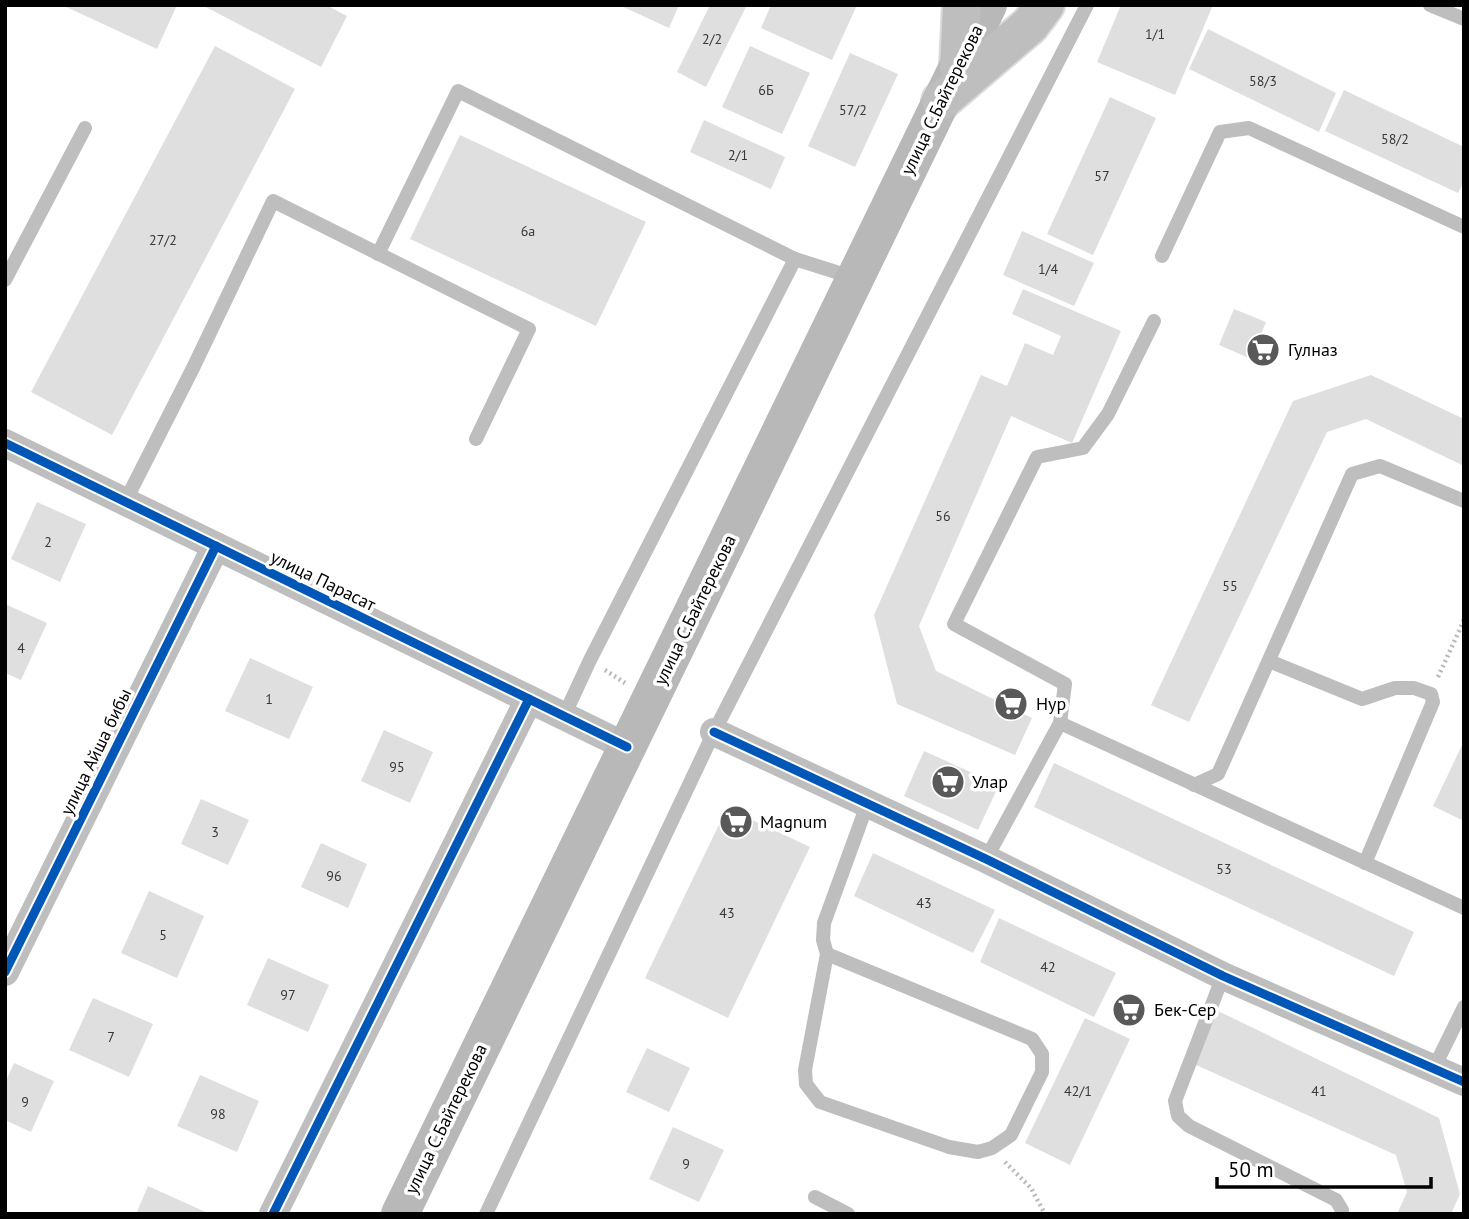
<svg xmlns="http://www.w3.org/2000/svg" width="1469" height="1219" font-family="'PT Sans',sans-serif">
<rect width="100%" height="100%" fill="#fff"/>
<!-- building -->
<g fill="#dfdfdf">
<polygon points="62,5 177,5 157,49"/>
<polygon points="202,5 326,5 347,16 321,67"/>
<polygon points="619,5 679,5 669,28"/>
<polygon points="710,5 747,5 706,87 677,72"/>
<polygon points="771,5 857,5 832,60 761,28"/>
<polygon points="1121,5 1213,5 1175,95 1097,62"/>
<polygon points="1208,29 1336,93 1319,132 1189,69"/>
<polygon points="215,46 295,89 112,435 31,392"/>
<polygon points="750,46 810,73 782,134 722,107"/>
<polygon points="850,53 898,74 855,167 808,146"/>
<polygon points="1344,90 1464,147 1464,182 1458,193 1325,131"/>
<polygon points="1110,97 1156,118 1093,255 1047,234"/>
<polygon points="704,120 785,157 771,189 690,152"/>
<polygon points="460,135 646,222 596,326 410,239"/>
<polygon points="1022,231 1094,263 1074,306 1003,275"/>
<polygon points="1023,289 1121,331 1072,443 1011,416 919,626 936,671 1032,718 1015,755 897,704 874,615 981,375 1007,386 1025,343 1053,355 1061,336 1012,314"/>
<polygon points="1234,309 1266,322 1251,359 1219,345"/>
<polygon points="1371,375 1464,419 1464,466 1366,419 1327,432 1189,722 1151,705 1293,401"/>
<polygon points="37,502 86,524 60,582 11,559"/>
<polygon points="5,604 47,623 21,680 5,673"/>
<polygon points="250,658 313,687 289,739 225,711"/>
<polygon points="384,730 433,752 410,803 361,781"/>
<polygon points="1464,741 1464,821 1433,806"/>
<polygon points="924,751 999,785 978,830 904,796"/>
<polygon points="1054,763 1414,932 1394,976 1034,807"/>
<polygon points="201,799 249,820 228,865 181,844"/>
<polygon points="727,808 810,847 728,1018 645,978"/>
<polygon points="321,843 367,864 348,908 301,887"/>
<polygon points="873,853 995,910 973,953 854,896"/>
<polygon points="149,891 204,916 177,978 121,953"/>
<polygon points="999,918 1116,973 1094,1017 980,962"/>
<polygon points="268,958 329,985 308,1032 247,1005"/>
<polygon points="93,998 153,1024 129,1077 69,1050"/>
<polygon points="1216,1010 1439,1118 1460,1194 1451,1214 1397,1214 1407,1192 1396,1155 1194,1064"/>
<polygon points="1085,1018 1130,1039 1070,1165 1025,1143"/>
<polygon points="647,1048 690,1068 669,1112 626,1092"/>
<polygon points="14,1063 54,1081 31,1132 5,1120 5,1083"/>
<polygon points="200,1075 259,1101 237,1152 177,1126"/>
<polygon points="673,1127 724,1150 699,1202 649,1179"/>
<polygon points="148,1186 210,1214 136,1214"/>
</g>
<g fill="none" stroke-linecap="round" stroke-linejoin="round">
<defs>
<g id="primary">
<polyline points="959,66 962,5"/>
<polyline points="941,101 1030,25 1045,5"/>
</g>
</defs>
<!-- primary casing -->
<use href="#primary" stroke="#dbdbdb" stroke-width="42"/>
<!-- path -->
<g stroke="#b9b9b9" stroke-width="4.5" stroke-dasharray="2 3.5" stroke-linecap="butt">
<polyline points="605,670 625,683"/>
<polyline points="1438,677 1464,620"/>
<polyline points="1005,1162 1031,1188 1045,1214"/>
</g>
<!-- service -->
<g stroke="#bebebe" stroke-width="14">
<polyline points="1430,5 1464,19"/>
<polyline points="378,254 458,91 795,259 855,278"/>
<polyline points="1162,256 1220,132 1249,128 1464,227"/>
<polyline points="5,280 85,128"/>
<polyline points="125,502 194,366 273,201 529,329 476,439"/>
<polyline points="1269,661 1362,699 1395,688 1414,688 1431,694 1433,702 1365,863"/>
<polyline points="564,716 590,660 795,259"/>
<polyline points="1060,723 1464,908"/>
<polyline points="1194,785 1218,774 1352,474 1380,466 1464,501"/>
<polyline points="986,859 1060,723 1065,684 954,624 1037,457 1083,448 1108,414 1154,321"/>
<polyline points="827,954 1032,1039 1042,1054 1042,1072 1011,1135 992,1148 978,1152 949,1147 820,1102 806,1084 805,1070 827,954 823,940 824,923 867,805"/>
<polyline points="1223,976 1175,1101 1178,1116 1189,1126 1336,1200 1342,1210 1341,1214"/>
<polyline points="1434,1068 1464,1007"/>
<polyline points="815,1197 848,1214"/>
<polyline points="486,1214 714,732 1087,5"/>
</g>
<!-- minor -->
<g stroke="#bebebe" stroke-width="28">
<polyline points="5,443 627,747"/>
<polyline points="714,732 986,859 1223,976 1464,1082"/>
<polyline points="5,972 216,546"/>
<polyline points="273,1214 529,699"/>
</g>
<!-- secondary -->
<polyline stroke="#b8b8b8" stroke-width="38" points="400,1214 988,5"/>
<!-- primary -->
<use href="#primary" stroke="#bebebe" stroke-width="38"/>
<defs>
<g id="cycleway">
<polyline points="5,443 627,747"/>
<polyline points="714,732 986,859 1223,976 1464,1082"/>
<polyline points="5,972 216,546"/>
<polyline points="273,1214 529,699"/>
</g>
</defs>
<!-- cycleway casing -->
<use href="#cycleway" stroke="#fff" stroke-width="13"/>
<!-- cycleway -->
<use href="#cycleway" stroke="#0057b8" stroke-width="9"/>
</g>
<!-- icons -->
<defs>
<symbol id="supermarket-disc" viewBox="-11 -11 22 22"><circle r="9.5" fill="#595959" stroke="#fff"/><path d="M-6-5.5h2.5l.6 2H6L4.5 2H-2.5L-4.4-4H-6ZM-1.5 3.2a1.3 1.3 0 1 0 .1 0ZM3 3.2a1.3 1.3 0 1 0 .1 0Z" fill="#fff"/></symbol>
</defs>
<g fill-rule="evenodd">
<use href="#supermarket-disc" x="1244" y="331" width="38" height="38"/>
<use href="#supermarket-disc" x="992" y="685" width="38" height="38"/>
<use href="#supermarket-disc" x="929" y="763" width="38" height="38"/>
<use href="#supermarket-disc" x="717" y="803" width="38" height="38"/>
<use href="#supermarket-disc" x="1110" y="991" width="38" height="38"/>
</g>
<g text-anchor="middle" stroke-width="7" stroke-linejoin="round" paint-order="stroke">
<!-- number labels -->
<g font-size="14" fill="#383838">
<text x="1155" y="39">1/1</text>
<text x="712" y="44">2/2</text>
<text x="1263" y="86">58/3</text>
<text x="766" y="95">6Б</text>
<text x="853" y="115">57/2</text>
<text x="1395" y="144">58/2</text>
<text x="738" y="160">2/1</text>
<text x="1102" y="181">57</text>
<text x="528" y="236">6а</text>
<text x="163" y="245">27/2</text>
<text x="1048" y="274">1/4</text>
<text x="943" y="521">56</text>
<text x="48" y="547">2</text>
<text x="1230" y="591">55</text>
<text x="21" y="653">4</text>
<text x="269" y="704">1</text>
<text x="397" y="772">95</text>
<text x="215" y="837">3</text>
<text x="1224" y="874">53</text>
<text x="334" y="881">96</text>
<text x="924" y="908">43</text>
<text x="727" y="918">43</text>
<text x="163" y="940">5</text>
<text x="1048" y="972">42</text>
<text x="288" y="1000">97</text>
<text x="111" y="1042">7</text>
<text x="1078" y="1096">42/1</text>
<text x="1319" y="1096">41</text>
<text x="25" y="1107">9</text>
<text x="218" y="1119">98</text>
<text x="686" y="1169">9</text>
</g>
<!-- street labels -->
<g font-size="18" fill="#000" stroke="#fff">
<text transform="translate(942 100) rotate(-64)" y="6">улица С.Байтерекова</text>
<text transform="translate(323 581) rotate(26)" y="6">улица Парасат</text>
<text transform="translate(695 610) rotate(-64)" y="6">улица С.Байтерекова</text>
<text transform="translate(96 752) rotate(-64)" y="6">улица Айша бибы</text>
<text transform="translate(446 1119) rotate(-64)" y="6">улица С.Байтерекова</text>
</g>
<!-- poi labels -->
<g font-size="18" fill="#000" stroke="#fff" text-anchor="start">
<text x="1288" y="356">Гулназ</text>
<text x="1036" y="710">Нур</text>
<text x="972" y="788">Улар</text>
<text x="760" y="828">Magnum</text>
<text x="1154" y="1016">Бек-Сер</text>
</g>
</g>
<!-- border -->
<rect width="1469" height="1219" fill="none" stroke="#000000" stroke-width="14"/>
<!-- scale -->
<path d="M1217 1177v10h214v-10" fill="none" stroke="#000000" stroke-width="3.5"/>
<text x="1228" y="1177" font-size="21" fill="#000000" stroke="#ffffff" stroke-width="5" paint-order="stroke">50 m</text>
</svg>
